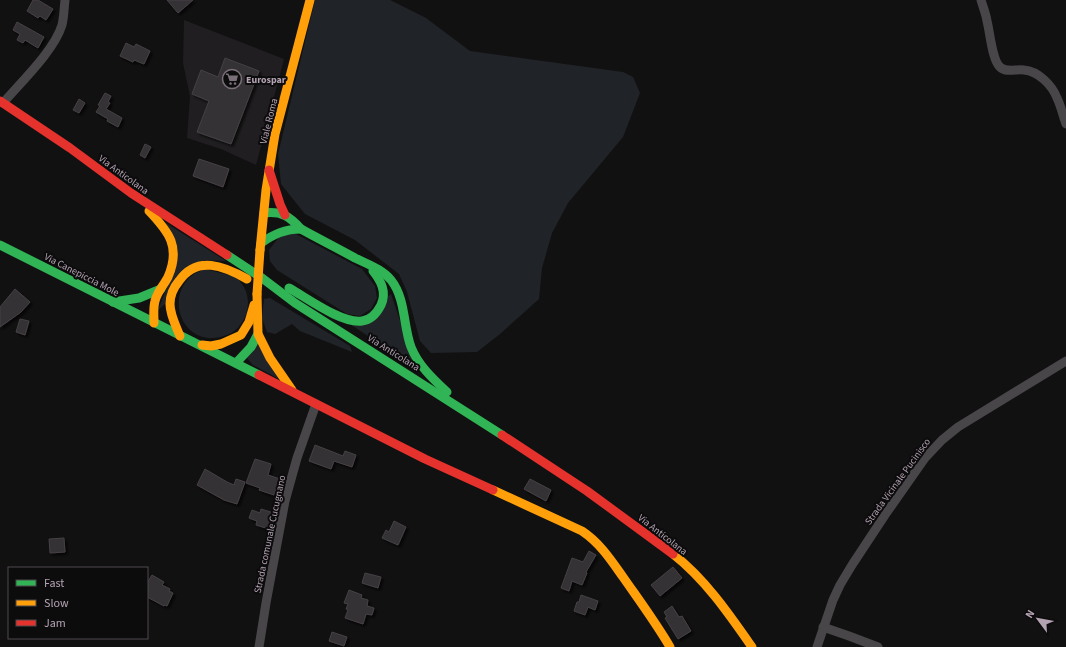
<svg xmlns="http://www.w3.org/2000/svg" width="1066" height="647" font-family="'Source Sans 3',sans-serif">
<defs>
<filter id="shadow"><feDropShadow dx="2.5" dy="2.5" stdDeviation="1" flood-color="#0009"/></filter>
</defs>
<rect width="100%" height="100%" fill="#121112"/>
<!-- built -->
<polygon fill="#201e20" points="184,20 284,59 256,165 221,149 187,138 190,96 183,63"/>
<!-- green -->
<g fill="#202327">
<polygon points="315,0 390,0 426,18 470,51 623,72 633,77 640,93 623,137 568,203 552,233 542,268 539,299 500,334 477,352 431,353 420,341 407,292 399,274 355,240 305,214 281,184 278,154"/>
<polygon points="166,223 226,261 204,260 165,304 158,310 171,277"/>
<polygon points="292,232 362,269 375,286 377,298 371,309 360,316 347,314 277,270 270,261 269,250 280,236"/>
<path d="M205 269C210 271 234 275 237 278 239 279 240 281 241 283 251 295 250 313 240 325 235 332 228 335 220 337 183 346 163 296 194 274 197 272 201 271 205 269Z"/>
<polygon points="391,294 416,368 347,322 355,324"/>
<polygon points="270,298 350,346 352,352 300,331 292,324 275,334 267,332 262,318 264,299"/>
<polygon points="259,343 279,379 253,365 245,356"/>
</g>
<!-- building -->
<g fill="#343134" stroke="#464145" filter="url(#shadow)">
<polygon points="33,0 38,0 53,9 46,20 40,16 38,18 27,11"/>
<polygon points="167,0 193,0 178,13"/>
<polygon points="17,22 44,37 38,48 25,40 23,43 17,40 20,34 13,30"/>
<polygon points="126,43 134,47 136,44 150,51 144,64 134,60 133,62 120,56"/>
<polygon points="225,58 259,71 231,144 197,132 209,101 192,94 201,70 218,77"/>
<polygon points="105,93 111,96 108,102 110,103 106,109 122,118 118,127 107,121 108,119 96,112 100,106 98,105"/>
<polygon points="79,99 85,103 79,113 73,110"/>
<polygon points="145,144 151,147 145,158 140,155"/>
<polygon points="199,159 229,169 223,187 193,176"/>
<polygon points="15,289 30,302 21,312 0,327 0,307"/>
<polygon points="20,319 29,321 25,335 16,332"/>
<polygon points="315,445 343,456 345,451 356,455 352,467 334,461 331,469 309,461"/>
<polygon points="255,459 271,464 268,475 280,479 274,495 259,490 260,488 246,483"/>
<polygon points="205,469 227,482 234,485 236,479 245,482 237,504 224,500 197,485"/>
<polygon points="530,479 551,490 546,501 524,489"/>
<polygon points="261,509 274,513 269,529 256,525 257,521 249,518 252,510 260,513"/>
<polygon points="394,521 406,527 398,545 382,538 386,530 389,532"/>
<polygon points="64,538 65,552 50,553 49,539"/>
<polygon points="589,551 596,555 586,572 587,573 582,585 572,581 569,591 561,588 572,558 583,562"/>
<polygon points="673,567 682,578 660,596 651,585"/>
<polygon points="365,573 381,577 378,588 362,583"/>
<polygon points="152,575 164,582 162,585 170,589 169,591 173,593 167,606 165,605 164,606 147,597 147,583"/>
<polygon points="349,590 362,595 361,598 368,600 367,606 374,608 372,615 366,614 363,624 345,618 348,610 346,609 348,604 344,603"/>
<polygon points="581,595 598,601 595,610 588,607 585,615 574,611 577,602 579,602"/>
<polygon points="672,606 679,617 682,616 691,631 678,639 665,618 667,617 664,612"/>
<polygon points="332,632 347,637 344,646 329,641"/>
</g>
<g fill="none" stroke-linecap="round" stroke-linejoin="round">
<!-- street -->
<g stroke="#494649" stroke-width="9">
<path d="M981 0C983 7 986 14 987 21 990 32 992 60 1000 67 1006 73 1016 69 1024 70 1038 71 1052 85 1057 98 1061 106 1063 116 1066 124"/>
<path d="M3 103C21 82 54 51 62 25 64 17 64 8 65 0"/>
<polyline points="823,627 849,636 878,647"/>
<polyline points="259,647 266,603 285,501 297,458 316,404"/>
<polyline points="817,647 833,600 840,585 852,565 885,515 925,458 942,440 958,427 1066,361"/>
</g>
<!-- fast -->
<g stroke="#30b455" stroke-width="9">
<path d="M264 213C282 211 289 216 301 229 319 239 337 248 355 258 367 264 382 269 391 280 406 299 403 326 411 347 418 365 433 379 447 392"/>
<path d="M261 243C274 234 285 229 301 229"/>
<polyline points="0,245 259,375"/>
<polyline points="227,255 262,278 295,303 502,435"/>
<path d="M289 288C307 298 342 324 362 321 371 320 377 313 381 305 387 292 381 281 373 271"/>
<polyline points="113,302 139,298 161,289"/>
<polyline points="236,363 251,347 258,334"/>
</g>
<!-- slow -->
<g stroke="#ff9f0a" stroke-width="9">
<path d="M149 211C169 232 181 247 168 277 164 285 157 292 155 301 153 308 154 316 154 323"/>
<polyline points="260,250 266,190 275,134 310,0"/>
<polyline points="257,294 258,334 270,358 292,390"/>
<path d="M180 336C176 326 170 315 170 304 170 296 174 287 179 281 197 255 224 266 247 279"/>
<polyline points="202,345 211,346 221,344 241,335 249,322 254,305"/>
<path d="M493 490 582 531C600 543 611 560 623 577 639 600 656 623 670 647"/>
<path d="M673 554C705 579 729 614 752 647"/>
</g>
<!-- jam -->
<g stroke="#e5322d" stroke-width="9">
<polyline points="0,101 70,148 131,193 227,255"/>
<polyline points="269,170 280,204 285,215"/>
<polyline points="259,375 425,459 493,490"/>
<polyline points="502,435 587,491 673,554"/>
</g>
<!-- slow-bridge -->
<polyline stroke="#ff9f0a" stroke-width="9" points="257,294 260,250"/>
</g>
<!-- icons -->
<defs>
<symbol id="supermarket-ring" viewBox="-11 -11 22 22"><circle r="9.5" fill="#0d0c0d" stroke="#7b707a" stroke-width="1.5"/><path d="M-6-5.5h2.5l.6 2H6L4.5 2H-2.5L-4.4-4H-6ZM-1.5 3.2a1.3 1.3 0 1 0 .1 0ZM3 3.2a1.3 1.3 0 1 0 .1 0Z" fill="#7b707a"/></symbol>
</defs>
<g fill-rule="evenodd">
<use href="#supermarket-ring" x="221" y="68" width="22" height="22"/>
</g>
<g text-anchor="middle" stroke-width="4" stroke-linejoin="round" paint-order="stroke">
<!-- poi labels -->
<g font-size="10" font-weight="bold" fill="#b3a3b2" stroke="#0d0c0d" text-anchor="start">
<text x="246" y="83">Eurospar</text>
</g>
<!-- street labels -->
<g font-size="10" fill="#b3a3b2" stroke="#0d0c0d">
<text transform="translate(268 121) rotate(-76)" y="4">Viale Roma</text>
<text transform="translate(124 174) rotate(36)" y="4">Via Anticolana</text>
<text transform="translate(82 274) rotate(27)" y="4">Via Canepiccia Mole</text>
<text transform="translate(394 352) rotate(32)" y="4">Via Anticolana</text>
<text transform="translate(897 481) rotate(-54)" y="4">Strada Vicinale Pucinisco</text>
<text transform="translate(269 534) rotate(-78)" y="4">Strada comunale Cucugnano</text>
<text transform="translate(663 534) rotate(38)" y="4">Via Anticolana</text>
</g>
</g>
<!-- legend -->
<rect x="8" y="567" width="140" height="72" fill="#0d0c0d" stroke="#4f484f"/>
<rect x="16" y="580" width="20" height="6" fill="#30b455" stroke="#4f484f"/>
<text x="44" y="587" font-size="12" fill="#b3a3b2">Fast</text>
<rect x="16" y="600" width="20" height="6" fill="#ff9f0a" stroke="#4f484f"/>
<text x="44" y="607" font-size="12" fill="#b3a3b2">Slow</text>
<rect x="16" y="620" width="20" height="6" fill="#e5322d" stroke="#4f484f"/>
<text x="44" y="627" font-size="12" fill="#b3a3b2">Jam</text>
<!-- north arrow -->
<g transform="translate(1038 619) rotate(302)" stroke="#0d0c0d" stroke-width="3" paint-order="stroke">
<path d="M0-3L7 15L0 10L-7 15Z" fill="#b3a3b2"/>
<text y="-6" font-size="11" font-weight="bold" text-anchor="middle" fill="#b3a3b2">N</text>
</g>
</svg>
